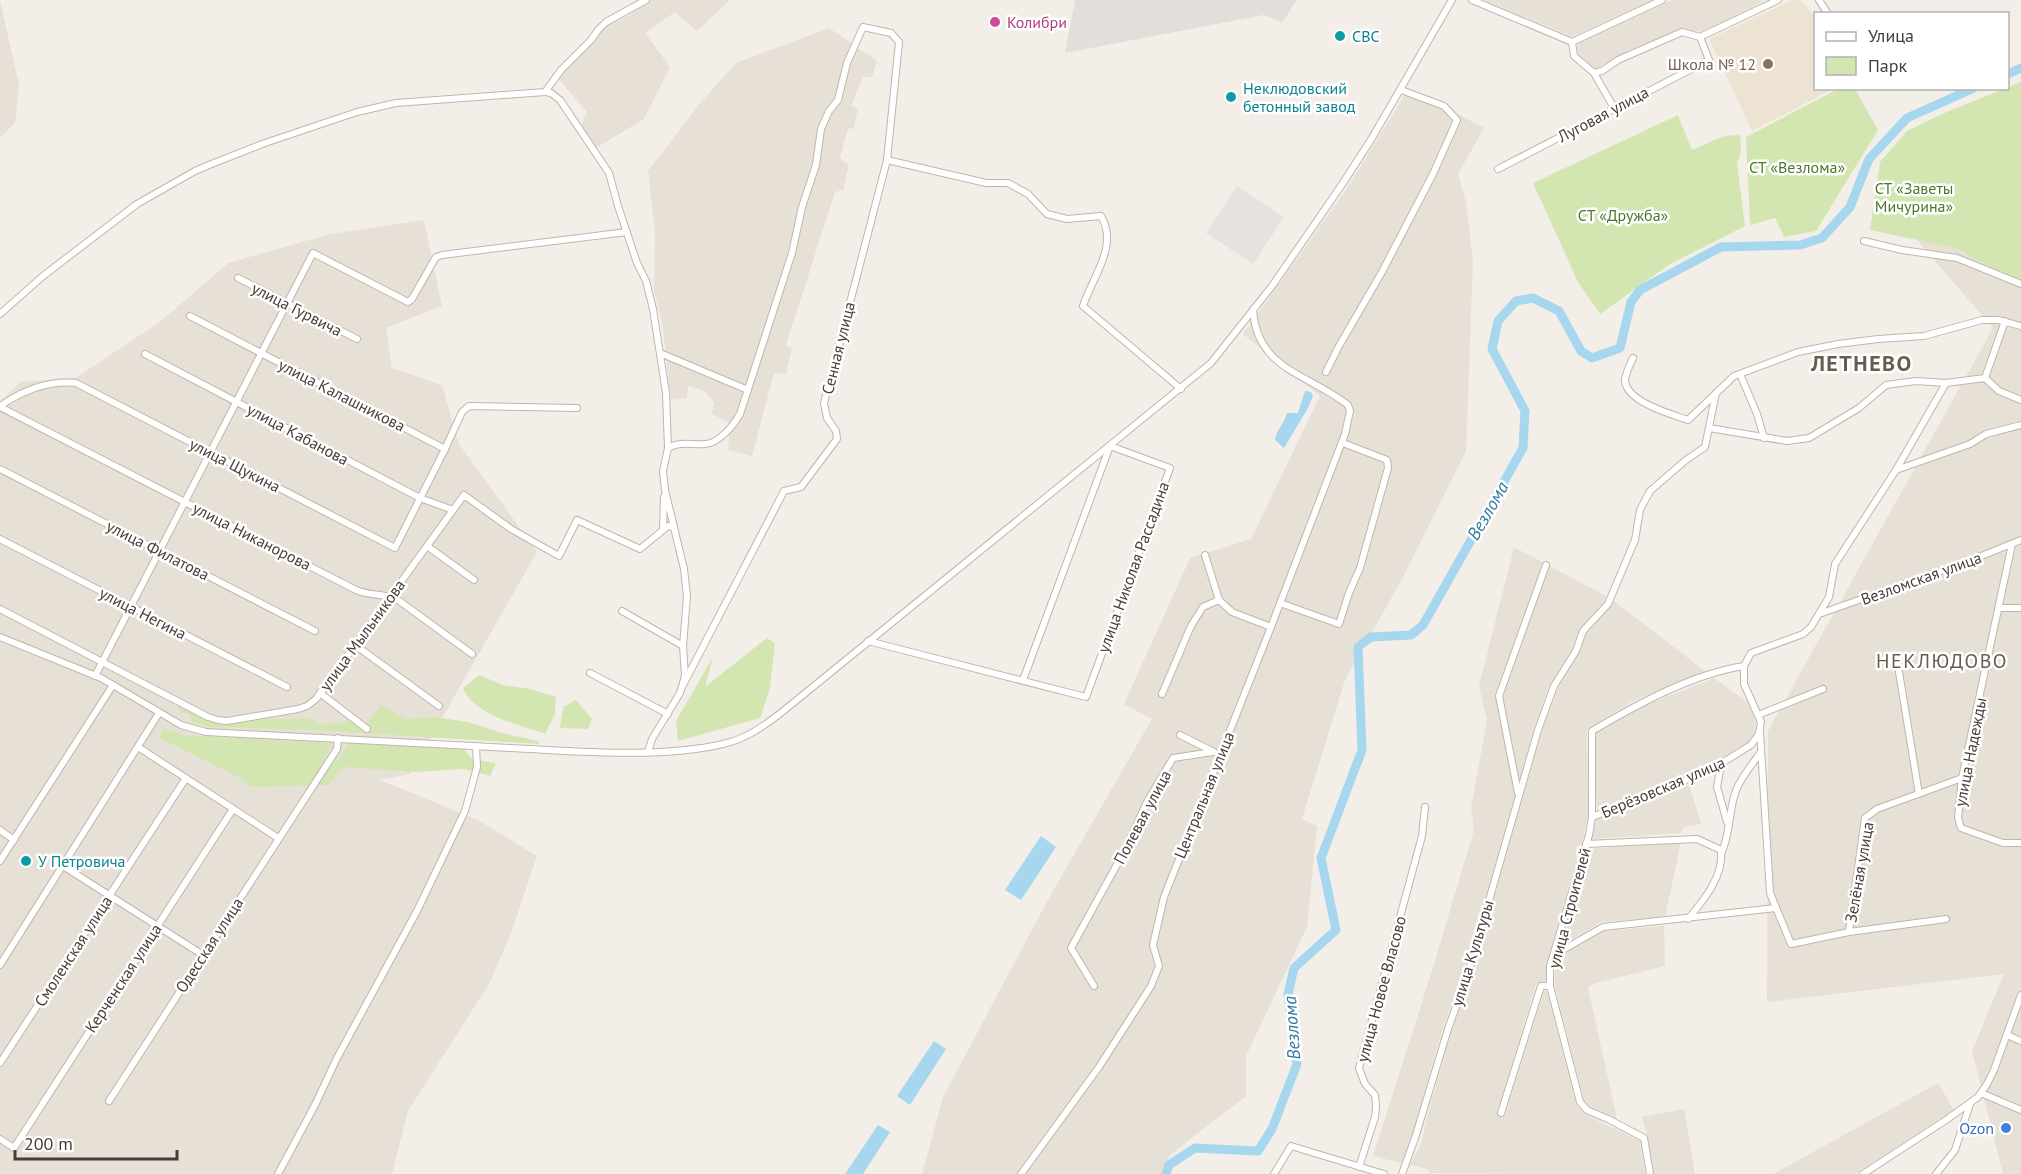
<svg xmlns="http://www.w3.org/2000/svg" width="2021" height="1174" font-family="'PT Sans',sans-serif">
<rect width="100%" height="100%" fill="#f3efe8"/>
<!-- residential -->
<g fill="#e7e0d6">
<polygon points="0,0 19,85 15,123 0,138"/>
<polygon points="650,0 730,0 697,31 675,12 645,33 670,67 644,119 596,148 580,128 587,112 557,77 575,55 608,25 628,16"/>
<polygon points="1484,0 1652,0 1572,37"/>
<polygon points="1672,0 1765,0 1723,22 1700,32 1682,30 1672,33 1630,50 1600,67 1595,68 1578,54 1577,45 1581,42"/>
<polygon points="829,28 877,61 872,77 863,77 851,106 858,108 854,128 848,129 840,158 849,165 843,190 835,192 786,345 792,348 786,374 774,373 752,456 728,450 730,423 712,414 714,403 705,391 688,386 687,398 671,400 662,322 654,291 655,233 648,171 701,102 736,63"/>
<polygon points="1409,88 1484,128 1458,174 1466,202 1473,261 1466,451 1402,579 1345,680 1302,819 1317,826 1307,927 1246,1056 1246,1096 1170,1155 1162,1174 922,1174 943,1097 1050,896 1152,719 1124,704 1190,558 1251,539 1320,396 1243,334 1346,190"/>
<polygon points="1889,208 2021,258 2021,1174 2003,1174 1972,1051 2004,974 1767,1002 1768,731 1993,328"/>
<polygon points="424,220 442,306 386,328 392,368 442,385 459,444 537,552 410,774 380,780 478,820 537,856 511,934 489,984 408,1111 392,1174 0,1174 0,402 20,382 77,377 161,321 228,263 330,234"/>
<polygon points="1514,547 1606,596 1604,602 1580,628 1572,649 1550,684 1534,728 1485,910 1443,1028 1418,1114 1414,1138 1401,1163 1373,1156 1431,974 1474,830 1471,808 1487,720 1479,686"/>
<polygon points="1614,601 1706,672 1637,699 1587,729 1588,816 1584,834 1546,965 1546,982 1539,982 1536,985 1497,1113 1500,1117 1505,1115 1544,991 1547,991 1576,1105 1584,1114 1640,1141 1645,1174 1430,1173 1427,1169 1410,1165 1422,1141 1427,1117 1452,1030 1473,971 1542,731 1558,688 1579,653 1587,633 1611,606"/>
<polygon points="1714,678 1747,702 1751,710 1756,723 1755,733 1748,742 1707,767 1597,810 1592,731 1641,707"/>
<polygon points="1689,784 1701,824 1684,827 1681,833 1592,839 1596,820"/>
<polygon points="1681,842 1665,917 1601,922 1561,946 1589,849"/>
<polygon points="1664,926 1665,966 1592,984 1588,987 1617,1119 1590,1106 1584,1100 1555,986 1555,966 1557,958 1604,931"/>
<polygon points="1938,1083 1954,1110 1855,1174 1773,1174"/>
<polygon points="1684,1109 1695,1174 1654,1174 1648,1137 1642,1117"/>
</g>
<!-- industrial -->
<polygon fill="#e3ded9" points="1075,0 1297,0 1282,23 1264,15 1065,53"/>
<!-- education -->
<polygon fill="#ece3d2" points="1792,0 1800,0 1815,17 1816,88 1833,89 1752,131 1709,39"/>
<!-- green -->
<g fill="#d3e6b2">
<polygon points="2021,82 2021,281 1980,262 1960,249 1870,230 1880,162 1907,131 1942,114"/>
<polygon points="1838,89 1855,89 1878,130 1816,231 1784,237 1775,218 1750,225 1746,137"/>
<polygon points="1678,115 1692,150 1724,136 1740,135 1741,152 1737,163 1745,226 1670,264 1600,314 1578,282 1533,183"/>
<polygon points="767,638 775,643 770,688 760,718 678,741 676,721 713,657 705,687"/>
<path d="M479 675 503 685 531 689 556 697 555 714 545 734C520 725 473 715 463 688Z"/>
<polygon points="576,700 592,719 588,729 560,728 563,707"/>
<polygon points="179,705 217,725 266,719 310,718 318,724 345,723 347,718 366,725 381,705 407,719 434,717 468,722 502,733 538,741 539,744 313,730 209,727 192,722 190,715 178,710"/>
<polygon points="163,728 184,735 332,743 325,759 339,759 349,743 464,749 472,759 496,763 490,776 463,769 416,772 344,767 328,785 251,787 239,777 159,738"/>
</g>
<!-- parking -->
<polygon fill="#e5e2e0" points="1237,186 1284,217 1253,264 1206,233"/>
<!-- water -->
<g fill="#a6d7ee">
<path d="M1305 391 1311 392 1313 396 1308 408 1284 448 1275 440C1276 430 1285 423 1287 413H1298Z"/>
<polygon points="1041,836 1056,847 1021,900 1005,890"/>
<polygon points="934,1041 946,1049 910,1105 897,1096"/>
<polygon points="878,1125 890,1132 863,1174 845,1174"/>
</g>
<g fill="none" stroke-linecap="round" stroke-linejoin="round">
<!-- river -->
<g stroke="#a6d7ee" stroke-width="9">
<polyline points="2008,74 2021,68"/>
<polyline points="1166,1174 1169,1165 1195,1148 1258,1151 1272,1129 1297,1064 1288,994 1294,968 1336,930 1321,858 1362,750 1358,647 1371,637 1411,635 1423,625 1523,448 1525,411 1492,349 1498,321 1516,301 1533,298 1559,311 1581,351 1592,358 1620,348 1631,302 1640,290 1721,247 1800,245 1822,238 1850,207 1869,159 1907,118 1974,88"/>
</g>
<defs>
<g id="minor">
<polyline points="1472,0 1572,42 1662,0"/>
<polyline points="1819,0 1828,14"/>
<polyline points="1700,37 1778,0"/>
<polyline points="1572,42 1574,56 1594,73 1614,108"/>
<polyline points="1594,73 1602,71 1618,60 1682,32 1700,37"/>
<polyline points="545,92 551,93 560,100 609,173 618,206 637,263 646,281 653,309 666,393 668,448 663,471 665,490 684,569 687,596 683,646 685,676 680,693 652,739 648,752"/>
<path d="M887 160 986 183H1008L1028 194 1047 214 1067 219 1101 216C1119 246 1092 278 1083 306L1181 389"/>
<polyline points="1498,169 1709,60 1700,37"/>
<polyline points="1864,241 1902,250 1957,258 2021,284"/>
<polyline points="238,278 357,339"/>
<polyline points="0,314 43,276 137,204 195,171 209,165 265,143 357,112 396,103 545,92 561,70 591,40 598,30 606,22 646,0"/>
<polyline points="2005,321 1985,378 1999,391 2021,400"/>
<polyline points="660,353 748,390"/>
<polyline points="145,354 420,498 453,510"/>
<path d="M1633 358C1630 365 1625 374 1625 381 1627 402 1671 414 1688 420L1734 376 1798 352 1838 344 1878 339 1924 336 1982 320H1998L2021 326"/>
<polyline points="1326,372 1339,346 1382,272 1433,174 1457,120 1444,106 1401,90"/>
<polyline points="1740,374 1757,414 1764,438"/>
<path d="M0 406C22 391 49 380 76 383L395 548 445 449 190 316"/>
<path d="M0 407 356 590C369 596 385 593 398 600L472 654"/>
<polyline points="1709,428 1787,441 1809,438 1859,408 1886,385 1916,381 1946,383 1985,378"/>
<path d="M668 448C680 441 691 445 705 444 718 444 734 425 740 414L792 253 802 207 816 165 821 129 829 111 838 100 847 63 863 27 891 33 899 42 887 160 824 403 827 418 836 431 837 439 801 487 784 491 683 685"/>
<polyline points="445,449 462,412 469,406 577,408"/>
<polyline points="0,469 315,631"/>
<polyline points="1896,470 1970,444 1986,434 2021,425"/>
<polyline points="663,529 664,497"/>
<polyline points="0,539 287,687"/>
<polyline points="2012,544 1962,778 1958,818 1961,828 2003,843 2021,843"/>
<polyline points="427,546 474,580"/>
<polyline points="1205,555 1219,600 1232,612 1271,627"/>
<polyline points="1280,603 1339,624 1349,593 1360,568 1388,468 1387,460 1343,443"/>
<polyline points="1999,608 2021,608"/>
<polyline points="0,609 208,717 218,720 227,721 298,709 307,706 316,699 464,495 511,529 559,556 577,520 640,549 668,526 674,527"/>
<polyline points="622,611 683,646"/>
<polyline points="1822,613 1964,563 2021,540"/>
<path d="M0 637 101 678 181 725 206 732C307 737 408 743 510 748 576 751 658 759 723 744 746 739 764 726 782 712L1211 363 1272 286 1343 183 1372 138 1452 0"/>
<polyline points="868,641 1086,697 1170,468 1110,446 1023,680"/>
<polyline points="355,645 439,706"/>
<polyline points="1899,672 1919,794"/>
<polyline points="590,673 668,714"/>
<polyline points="95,676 313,253 408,302 412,299 436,257 442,255 627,232"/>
<polyline points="320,693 367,729"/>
<polyline points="1162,694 1191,626 1203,607 1219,600"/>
<polyline points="1758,715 1823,689"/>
<polyline points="1760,732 1770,893 1791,944 1849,932"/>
<polyline points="1180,735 1214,752"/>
<polyline points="138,747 278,838"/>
<polyline points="1721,764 1717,787 1727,822"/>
<polyline points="1518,793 1499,696 1546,565"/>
<polyline points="1592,817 1709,771 1751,745 1759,734 1761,722 1744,684 1744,666 1751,653 1803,634 1811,627 1829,597 1835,564 1896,470 1946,383"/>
<polyline points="0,830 14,840"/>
<path d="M1586 844 1697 839 1721 850C1724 876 1704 900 1688 919"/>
<path d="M1721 854C1731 834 1728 809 1737 788 1743 775 1753 763 1761 752"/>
<polyline points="0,861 113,685"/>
<polyline points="63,866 203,955"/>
<polyline points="1946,919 1849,932 1865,818 1877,809 1962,778"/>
<polyline points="1554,955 1603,927 1776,908"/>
<polyline points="0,965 159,713"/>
<polyline points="1094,986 1071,948 1125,850 1147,802 1173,758 1213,752"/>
<polyline points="2007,1035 2021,1041"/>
<polyline points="0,1063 186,778"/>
<polyline points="1981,1093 2021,1110"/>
<polyline points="109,1101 337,749 338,738"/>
<polyline points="1501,1113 1541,986 1550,986"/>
<polyline points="0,1139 14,1148 233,809"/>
<polyline points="1359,1167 1375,1117 1376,1106 1375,1095 1365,1084 1359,1068 1422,836 1425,807"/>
<polyline points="278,1174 315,1105 337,1058 417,911 465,811 477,767 476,746"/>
<path d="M1021 1174 1099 1067 1151 986 1159 966 1153 945 1164 897 1271 627 1345 434 1350 411 1348 405C1309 374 1257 370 1253 310"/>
<polyline points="1274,1174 1291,1146 1384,1174"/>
<polyline points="1402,1174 1415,1138 1448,1029 1469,970 1538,730 1554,686 1576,651 1583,631 1608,604 1635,540 1640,510 1650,491 1686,460 1705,447 1716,393"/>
<path d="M1650 1174 1644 1138 1608 1119 1587 1110 1580 1102 1550 986V966L1589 835 1592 817V731C1636 705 1692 674 1744 666"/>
<polyline points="1863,1174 1946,1120 1978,1097 1987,1084 1994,1070 2021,995"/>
<polyline points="1936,1174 1955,1150 1970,1104"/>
</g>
</defs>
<!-- minor casing -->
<use href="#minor" stroke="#bfb6ab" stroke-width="8"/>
<!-- minor -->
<use href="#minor" stroke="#fff" stroke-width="6"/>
</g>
<!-- markers -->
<circle fill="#d1479c" stroke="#fff" stroke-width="2" cx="995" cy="22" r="6"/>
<g fill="#0f9aa8" stroke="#fff" stroke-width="2">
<circle cx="1340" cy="36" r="6"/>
<circle cx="1231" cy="97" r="6"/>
<circle cx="26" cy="861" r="6"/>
</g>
<circle fill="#8d6e63" stroke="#fff" stroke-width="2" cx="1768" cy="64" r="6"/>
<circle fill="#3f7fe0" stroke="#fff" stroke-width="2" cx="2006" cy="1128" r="6"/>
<g text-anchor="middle" stroke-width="5" stroke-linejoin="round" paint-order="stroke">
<!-- hotel labels -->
<g font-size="16" fill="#b23c85" stroke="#fff" text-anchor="start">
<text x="1007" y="28">Колибри</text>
</g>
<!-- culture labels -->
<g font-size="16" fill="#0d838f" stroke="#fff" text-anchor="start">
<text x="1352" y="42">СВС</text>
<text x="1243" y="94">Неклюдовский<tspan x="1243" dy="18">бетонный завод</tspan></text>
<text x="38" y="867">У Петровича</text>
</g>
<!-- education labels -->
<g font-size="16" fill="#785e54" stroke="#fff" text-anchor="end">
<text x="1756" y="70">Школа № 12</text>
</g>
<!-- street labels -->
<g font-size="16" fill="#463f37" stroke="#fff">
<text transform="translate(1603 114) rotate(-28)" y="6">Луговая улица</text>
<text transform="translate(297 309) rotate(27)" y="6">улица Гурвича</text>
<text transform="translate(838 348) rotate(-76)" y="6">Сенная улица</text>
<text transform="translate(342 395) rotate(27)" y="6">улица Калашникова</text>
<text transform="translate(298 434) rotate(28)" y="6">улица Кабанова</text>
<text transform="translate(235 465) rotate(27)" y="6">улица Щукина</text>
<text transform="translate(252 536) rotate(27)" y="6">улица Никанорова</text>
<text transform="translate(158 550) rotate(27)" y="6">улица Филатова</text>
<text transform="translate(1133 567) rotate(-70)" y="6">улица Николая Рассадина</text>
<text transform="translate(1921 578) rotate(-20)" y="6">Везломская улица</text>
<text transform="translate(143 613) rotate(27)" y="6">улица Негина</text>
<text transform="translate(362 635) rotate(-54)" y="6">улица Мыльникова</text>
<text transform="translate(1970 752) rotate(-79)" y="6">улица Надежды</text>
<text transform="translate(1663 787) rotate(-23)" y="6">Берёзовская улица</text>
<text transform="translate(1204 795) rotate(-68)" y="6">Центральная улица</text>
<text transform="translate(1142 817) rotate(-62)" y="6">Полевая улица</text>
<text transform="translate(1859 872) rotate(-80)" y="6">Зелёная улица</text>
<text transform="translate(1569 908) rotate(-75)" y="6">улица Строителей</text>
<text transform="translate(209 945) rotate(-57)" y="6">Одесская улица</text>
<text transform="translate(73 951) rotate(-57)" y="6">Смоленская улица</text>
<text transform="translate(1472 953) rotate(-73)" y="6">улица Культуры</text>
<text transform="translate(123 978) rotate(-57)" y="6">Керченская улица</text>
<text transform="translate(1381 989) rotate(-75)" y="6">улица Новое Власово</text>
</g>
<!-- park labels -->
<g font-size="16" fill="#4e772c" stroke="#fff">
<text x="1797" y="173">СТ «Везлома»</text>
<text x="1914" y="194">СТ «Заветы<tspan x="1914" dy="18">Мичурина»</tspan></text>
<text x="1623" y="221">СТ «Дружба»</text>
</g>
<!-- shop labels -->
<g font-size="16" fill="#366cbe" stroke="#fff" text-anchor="end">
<text x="1994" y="1134">Ozon</text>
</g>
<!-- water labels -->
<g font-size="18" font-style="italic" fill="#30799f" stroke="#fff">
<text transform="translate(1488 511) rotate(-60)" y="6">Везлома</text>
<text transform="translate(1292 1028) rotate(-94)" y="6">Везлома</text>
</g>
<!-- quarter labels -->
<g font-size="20" letter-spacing="1.5" fill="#695c4e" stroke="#fff">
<text x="1942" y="668">НЕКЛЮДОВО</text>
</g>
<!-- district labels -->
<g font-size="22" font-weight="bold" letter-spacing="1.5" fill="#695c4e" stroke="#fff">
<text x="1862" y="371">ЛЕТНЕВО</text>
</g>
</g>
<!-- legend -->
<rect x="1814" y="12" width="195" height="78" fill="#ffffff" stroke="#b5b2af" stroke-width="1.5"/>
<rect x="1826" y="32" width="30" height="9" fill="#ffffff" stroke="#b5b2af" stroke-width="1.5"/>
<text x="1868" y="42" font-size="18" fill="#463f37">Улица</text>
<rect x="1826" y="57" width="30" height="18" fill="#d3e6b2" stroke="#b5b2af" stroke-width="1.5"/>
<text x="1868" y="72" font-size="18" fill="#463f37">Парк</text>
<!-- scale -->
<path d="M15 1150v9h162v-9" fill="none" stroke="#463f37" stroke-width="3"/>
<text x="24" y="1150" font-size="18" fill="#463f37" stroke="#ffffff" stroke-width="4.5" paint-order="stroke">200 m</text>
</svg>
